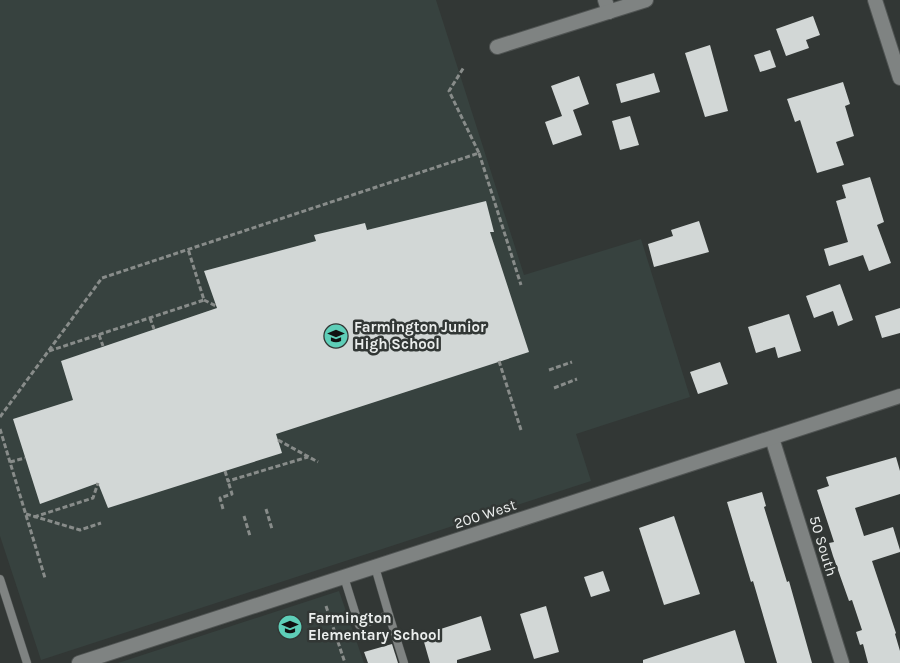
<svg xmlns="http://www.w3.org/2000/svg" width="900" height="663" font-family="Karla,sans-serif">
<rect width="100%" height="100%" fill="#323735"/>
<!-- built -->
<g fill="#37423f">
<polygon points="0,0 436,0 524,275 641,239 690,397 576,434 591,481 41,660 0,536"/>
<polygon points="339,591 364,663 118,663"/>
</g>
<!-- building -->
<g fill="#d2d7d6">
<polygon points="813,16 820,35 806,40 809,48 786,56 776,29"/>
<polygon points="710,45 728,111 705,117 685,53"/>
<polygon points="770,50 776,67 760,72 754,55"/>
<polygon points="654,73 660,92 621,103 616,84"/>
<polygon points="579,76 589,104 573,110 582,135 553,145 545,122 562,116 551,86"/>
<polygon points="843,82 850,104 845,106 854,136 836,142 844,165 817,173 800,120 795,122 787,99"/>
<polygon points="630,116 639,145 620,150 612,121"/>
<polygon points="870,177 884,222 877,225 891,263 869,271 863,255 829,266 824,249 848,242 836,201 846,198 842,185"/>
<polygon points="486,201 494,232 490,232 529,352 276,434 282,453 108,508 98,483 40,504 13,419 73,400 61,361 217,308 204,271 316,241 314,235 365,223 367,230"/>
<polygon points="699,221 709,252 654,267 648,244 673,236 671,230"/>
<polygon points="840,284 853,320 838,326 833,311 814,318 806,296"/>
<polygon points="900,308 900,333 882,338 875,316"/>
<polygon points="789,314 801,351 778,358 775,347 756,353 748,327"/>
<polygon points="720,362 728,384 698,394 690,372"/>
<polygon points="896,457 900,471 900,494 855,508 864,536 893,527 900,550 900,552 872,561 896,633 895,634 900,651 900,663 868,663 863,644 860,645 856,632 862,630 852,600 849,601 833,556 829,543 834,542 817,490 829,486 826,477"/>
<polygon points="762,492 766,506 764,507 787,582 789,581 812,663 777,663 753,581 751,582 727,502"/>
<polygon points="674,516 700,594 664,605 639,528"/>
<polygon points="603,571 610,591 591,597 584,577"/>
<polygon points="546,606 559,652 534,659 520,614"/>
<polygon points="481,616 491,650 457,660 457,663 430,663 422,635"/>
<polygon points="735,630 745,663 643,663 643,660"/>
<polygon points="392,644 398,663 368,663 364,652"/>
</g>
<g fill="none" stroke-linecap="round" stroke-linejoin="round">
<defs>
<g id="service">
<polyline points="344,577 359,625 389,615 375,567"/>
<polyline points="0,579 27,663"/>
<polyline points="389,615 404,663"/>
</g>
<g id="minor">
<polyline points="605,0 609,12"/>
<polyline points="497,47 646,0"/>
<polyline points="772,438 842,663"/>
</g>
<g id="secondary">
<polyline points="875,0 900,78"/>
<polyline points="79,663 900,396"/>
</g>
</defs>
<!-- service casing -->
<use href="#service" stroke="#505453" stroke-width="9"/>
<!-- minor casing -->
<use href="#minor" stroke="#505453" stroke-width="16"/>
<!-- secondary casing -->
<use href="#secondary" stroke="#505453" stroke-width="16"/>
<!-- path -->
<g stroke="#888c8a" stroke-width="3" stroke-dasharray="5 2.5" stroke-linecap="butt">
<polyline points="479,153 521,285"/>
<polyline points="204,300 216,306"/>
<polyline points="150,318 154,329"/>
<polyline points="99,335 103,346"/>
<polyline points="49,351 204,300 188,249"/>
<polyline points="499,361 521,430"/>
<polyline points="549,370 572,362"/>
<polyline points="554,388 577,379"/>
<polyline points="0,417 102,278 479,153 449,91 464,67"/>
<polyline points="0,429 45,578"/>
<polyline points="278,440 318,462"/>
<polyline points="10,462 25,458"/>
<polyline points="225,471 228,481 308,457"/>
<polyline points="223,509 220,498 232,494 228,481"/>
<polyline points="266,509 272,529"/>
<polyline points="26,514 80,530 101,523"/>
<polyline points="244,516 250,536"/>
<polyline points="34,517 93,498 98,483"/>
<polyline points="326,606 345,663"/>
</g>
<!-- service -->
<use href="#service" stroke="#7f8382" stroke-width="8"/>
<!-- minor -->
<use href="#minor" stroke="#7f8382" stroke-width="14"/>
<!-- secondary -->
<use href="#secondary" stroke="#7f8382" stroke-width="14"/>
</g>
<!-- icons -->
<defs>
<symbol id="school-disc" viewBox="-11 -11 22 22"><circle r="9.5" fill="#5eceb8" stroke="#323735"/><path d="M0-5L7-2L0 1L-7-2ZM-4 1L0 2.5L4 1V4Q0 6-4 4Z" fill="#111"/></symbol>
</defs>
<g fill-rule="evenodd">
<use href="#school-disc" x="322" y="322" width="28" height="28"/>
<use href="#school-disc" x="276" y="613" width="28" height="28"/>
</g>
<g text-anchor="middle" stroke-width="5" stroke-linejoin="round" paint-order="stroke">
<!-- poi labels -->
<g font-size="15" font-weight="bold" fill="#ebeeed" stroke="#323735" text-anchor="start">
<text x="354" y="332">Farmington Junior<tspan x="354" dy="17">High School</tspan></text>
<text x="308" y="623">Farmington<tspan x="308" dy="17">Elementary School</tspan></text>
</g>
<!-- street labels -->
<g font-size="15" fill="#ebeeed" stroke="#323735">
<text transform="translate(485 514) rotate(-18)" y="5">200 West</text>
<text transform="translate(823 546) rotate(73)" y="5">50 South</text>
</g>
</g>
</svg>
